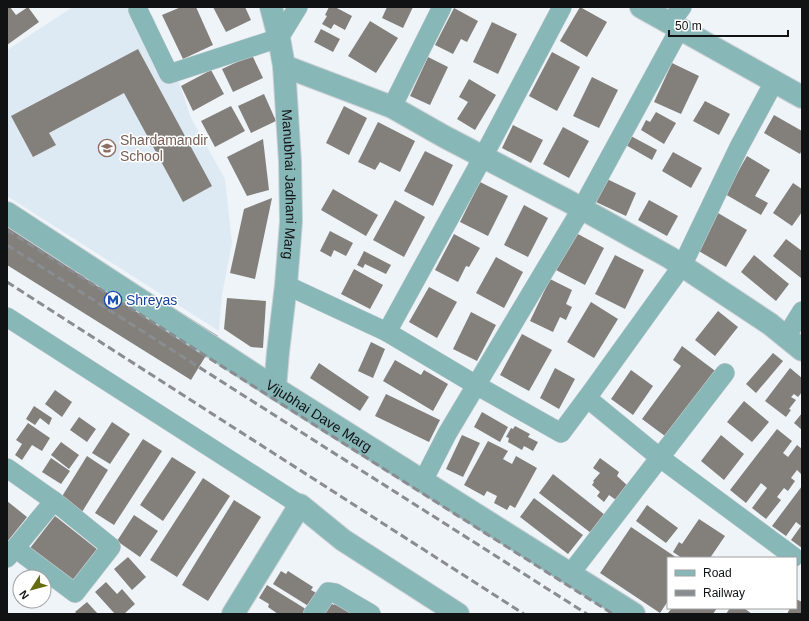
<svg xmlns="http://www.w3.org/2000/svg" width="809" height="621" font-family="Arial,sans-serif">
<rect width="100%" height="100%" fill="#eff4f9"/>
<!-- built -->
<polygon fill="#ddeaf3" points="73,7 143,7 153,16 175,71 191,118 225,179 232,243 222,295 219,331 7,196 7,50"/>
<!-- building -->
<g fill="#83807b">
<polygon points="7,7 10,7 16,15 28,7 39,22 7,45"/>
<polygon points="181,7 196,7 213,45 183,59 162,15"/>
<polygon points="213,7 245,7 251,20 226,32"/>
<polygon points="329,7 335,7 352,16 345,30 334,24 331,29 322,24 327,16 325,15"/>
<polygon points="387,7 413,7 403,28 382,18"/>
<polygon points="580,7 607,22 587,57 560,41"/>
<polygon points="454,8 478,21 467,42 461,39 453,54 435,45"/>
<polygon points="370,21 398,38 376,73 348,56"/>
<polygon points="492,22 517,34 498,74 473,62"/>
<polygon points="321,29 340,39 333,52 314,42"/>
<polygon points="138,49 212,186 183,202 124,93 49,133 56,145 33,157 11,116"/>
<polygon points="552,52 580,67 557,111 529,96"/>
<polygon points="252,55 263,78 233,92 222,69"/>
<polygon points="428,57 448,67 430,105 410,96"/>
<polygon points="672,63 699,76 681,114 654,102"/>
<polygon points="211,70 224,94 193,111 181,86"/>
<polygon points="592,77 618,90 599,128 573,116"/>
<polygon points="469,79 496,95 475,130 457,119 468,102 459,97"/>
<polygon points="264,94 276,121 251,133 238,106"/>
<polygon points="705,101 730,114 719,135 693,121"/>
<polygon points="231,106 245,131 215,147 201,121"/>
<polygon points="344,106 367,118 349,155 326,143"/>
<polygon points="656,112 676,123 664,144 641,130 646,120 650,122"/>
<polygon points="774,115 802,131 802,150 800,154 764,133"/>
<polygon points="378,122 415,141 400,172 380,162 375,170 358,162"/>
<polygon points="513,125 543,140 531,163 502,148"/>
<polygon points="563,127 589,141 569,178 543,164"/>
<polygon points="629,135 657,150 652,160 624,144"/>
<polygon points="263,139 269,190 247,196 227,157"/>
<polygon points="425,151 453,165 433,206 404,191"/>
<polygon points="673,152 702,168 691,188 662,171"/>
<polygon points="747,156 770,170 755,196 768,203 761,215 725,194"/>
<polygon points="607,179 636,193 626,216 596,202"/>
<polygon points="480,182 508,196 488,236 460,222"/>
<polygon points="793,183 802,189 802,212 792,226 773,213"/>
<polygon points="333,189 378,215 366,236 321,210"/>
<polygon points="272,198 255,279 230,273 244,209"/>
<polygon points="395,200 425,217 404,257 373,240"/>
<polygon points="649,200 678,216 667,236 638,220"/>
<polygon points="7,202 218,336 191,380 7,265"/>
<polygon points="524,205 548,218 528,257 504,245"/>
<polygon points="718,213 747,230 726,267 697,250"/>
<polygon points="330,231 353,243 346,256 334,250 331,257 320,251"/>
<polygon points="576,233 604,248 585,285 556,270"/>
<polygon points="454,234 480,248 469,267 466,266 458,282 435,270"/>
<polygon points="786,239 802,251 802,276 801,278 773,256"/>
<polygon points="364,251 391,265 386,274 365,264 363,268 357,265"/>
<polygon points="615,255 644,270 625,309 595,294"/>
<polygon points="754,255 789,284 776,301 741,272"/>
<polygon points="496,257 523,272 504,308 476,293"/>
<polygon points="354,269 383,285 370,309 341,294"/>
<polygon points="550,279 572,290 566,304 572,307 566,320 560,317 553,332 530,321"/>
<polygon points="429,287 457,302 437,338 409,322"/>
<polygon points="227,298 266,301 263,348 251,347 224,329"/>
<polygon points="591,302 618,319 594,358 567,342"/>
<polygon points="718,311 738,327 715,356 695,340"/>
<polygon points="471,312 496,325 477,361 453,349"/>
<polygon points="522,334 552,350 529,391 500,375"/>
<polygon points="371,342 385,349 373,378 358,371"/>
<polygon points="682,346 718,373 669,439 642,419 681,366 673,360"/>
<polygon points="773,353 783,361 756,393 746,384"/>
<polygon points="395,360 421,375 424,370 448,384 433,411 383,381"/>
<polygon points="319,363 369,397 360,411 310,378"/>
<polygon points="555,368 575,379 559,409 540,398"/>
<polygon points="790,368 802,378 802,392 798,397 794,394 791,397 796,400 789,409 791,410 786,417 765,401"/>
<polygon points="631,370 653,386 633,415 611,399"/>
<polygon points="55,390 72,402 62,417 45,404"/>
<polygon points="386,394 440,420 429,442 375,416"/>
<polygon points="744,401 769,422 752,442 727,422"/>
<polygon points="34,406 52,418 49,425 40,418 35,425 26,419"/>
<polygon points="482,412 508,427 500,442 474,427"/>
<polygon points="802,413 802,430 794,423"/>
<polygon points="79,417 96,429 87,442 70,430"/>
<polygon points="112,422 130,434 110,464 92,453"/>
<polygon points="28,423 50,438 42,451 32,445 22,460 15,455 22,444 16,440"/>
<polygon points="515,426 530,434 528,437 538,442 533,451 524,446 522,450 508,442 509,438 506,437 511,428 513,429"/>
<polygon points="777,429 792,441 783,453 788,457 797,445 802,449 802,473 801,474 797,470 791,478 795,481 788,491 784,488 777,497 781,500 766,519 752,508 767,488 761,483 746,503 730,490"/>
<polygon points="462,435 480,443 463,477 446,469"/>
<polygon points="721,435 744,454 724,480 701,461"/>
<polygon points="143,439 162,451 114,525 95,513"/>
<polygon points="488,441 508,451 503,459 512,464 516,456 537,468 515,508 510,505 507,510 494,503 497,496 487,491 484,496 464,485"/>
<polygon points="61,442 79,455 69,469 51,455"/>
<polygon points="87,456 108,470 82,512 61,498"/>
<polygon points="172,457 196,472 163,521 140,505"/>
<polygon points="51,458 70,471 61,484 42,472"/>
<polygon points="600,458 619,472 617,476 628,486 616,500 609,495 604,502 597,496 600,492 592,485 594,482 593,481 600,473 593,468"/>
<polygon points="553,474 605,515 591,533 539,493"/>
<polygon points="203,478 230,496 177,577 150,560"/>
<polygon points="802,486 802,548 791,540 801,526 796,522 786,536 772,526"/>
<polygon points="534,498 583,535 568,554 520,517"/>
<polygon points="234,500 261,517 208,601 182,585"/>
<polygon points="7,501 27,517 7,542"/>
<polygon points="647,505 678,528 666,543 636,521"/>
<polygon points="134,515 158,531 140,557 117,541"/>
<polygon points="55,516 98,550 71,586 27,552"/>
<polygon points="699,519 725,536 710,558 682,558 673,552 679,542 682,544"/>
<polygon points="631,527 677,558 668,558 668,601 660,613 600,573"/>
<polygon points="128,557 146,577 132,590 114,569"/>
<polygon points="281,571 286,574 288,571 313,587 311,590 318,594 310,607 273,584"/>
<polygon points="106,582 117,594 122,589 135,604 124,614 115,614 95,592"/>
<polygon points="267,585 309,611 307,614 278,614 268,607 269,604 259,598"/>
<polygon points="796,599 802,602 802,614 787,614 790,608 796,608"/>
<polygon points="87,602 98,614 77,614 75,612"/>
<polygon points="329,602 334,605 336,602 354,614 321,614"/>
<polygon points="672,608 717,608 713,614 667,614"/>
<polygon points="730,608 744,608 752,614 726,614"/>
</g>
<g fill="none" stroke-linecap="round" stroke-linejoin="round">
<defs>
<g id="minor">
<polyline points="138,10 169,74 279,38 298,7"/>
<polyline points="670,23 682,7"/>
<polyline points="392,107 442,7"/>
<polyline points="286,285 387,332 476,385 561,433 587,398 659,457 794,557"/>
<polyline points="7,317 300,505"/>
<polyline points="387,332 483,157 562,7"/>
<polyline points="786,337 802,311"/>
<polyline points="587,398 682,266 739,147 774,82"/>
<polyline points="7,468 54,501 7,558"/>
<polyline points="423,481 447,434 582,208 680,28"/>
<polyline points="15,548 75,593 111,547 54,501"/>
<polyline points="570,574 725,373"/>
<polyline points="313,614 328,592 335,593 371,614"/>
</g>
<g id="tertiary">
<path id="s1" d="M271 7 279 38 284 66 290 162 291 222 286 285 278 352 275 388"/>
<polyline points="641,7 802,97"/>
<polyline points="284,66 392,107 445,137 568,201 669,257 770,324 802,350"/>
<path id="s2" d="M7 213 275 388 634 614"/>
<polyline points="233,614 300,505 343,540 458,614"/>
</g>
</defs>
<!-- minor casing -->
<use href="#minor" stroke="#cbd0d4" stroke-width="20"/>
<!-- tertiary casing -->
<use href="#tertiary" stroke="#cbd0d4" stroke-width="24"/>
<!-- minor -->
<use href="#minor" stroke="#88b7b8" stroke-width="19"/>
<!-- tertiary -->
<use href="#tertiary" stroke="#88b7b8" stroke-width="22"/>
<!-- rail -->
<g stroke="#898c90" stroke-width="3" stroke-dasharray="8 4" stroke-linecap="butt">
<polyline points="7,230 613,614"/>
<polyline points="7,245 587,614"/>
<polyline points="7,282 524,614"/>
</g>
</g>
<!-- icons -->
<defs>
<symbol id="school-ring" viewBox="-11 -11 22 22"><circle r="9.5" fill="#fff" stroke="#8d6e63" stroke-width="1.5"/><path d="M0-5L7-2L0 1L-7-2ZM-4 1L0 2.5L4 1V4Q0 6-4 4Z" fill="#8d6e63"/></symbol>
<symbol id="metro-ring" viewBox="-11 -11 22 22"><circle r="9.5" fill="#fff" stroke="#1a4fb4" stroke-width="1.5"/><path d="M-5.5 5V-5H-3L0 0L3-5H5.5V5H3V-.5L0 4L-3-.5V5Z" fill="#1a4fb4"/></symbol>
</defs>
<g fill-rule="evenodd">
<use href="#school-ring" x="97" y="138" width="20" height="20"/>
<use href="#metro-ring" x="103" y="290" width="20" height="20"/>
</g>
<g text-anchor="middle" stroke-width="3" stroke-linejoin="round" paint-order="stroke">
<!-- education labels -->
<g font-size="14" fill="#785e54" stroke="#fff" text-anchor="start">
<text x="120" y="145">Shardamandir<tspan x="120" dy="16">School</tspan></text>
</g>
<!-- street labels -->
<g font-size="14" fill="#101214" stroke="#fff">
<text dy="5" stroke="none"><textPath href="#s1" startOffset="179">Manubhai Jadhani Marg</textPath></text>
<text dy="5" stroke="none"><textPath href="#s2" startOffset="372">Vijubhai Dave Marg</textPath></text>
</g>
<!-- transit labels -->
<g font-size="14" fill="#164399" stroke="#fff" text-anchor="start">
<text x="126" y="305">Shreyas</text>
</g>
</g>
<!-- border -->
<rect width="809" height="621" fill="none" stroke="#101214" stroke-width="16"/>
<!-- legend -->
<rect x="667" y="557" width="130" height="52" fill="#ffffff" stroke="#9fa0a1"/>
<rect x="675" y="570" width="20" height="6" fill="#88b7b8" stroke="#9fa0a1"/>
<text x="703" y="577" font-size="12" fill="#101214">Road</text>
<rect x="675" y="590" width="20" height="6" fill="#898c90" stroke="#9fa0a1"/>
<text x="703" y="597" font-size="12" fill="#101214">Railway</text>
<!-- north arrow -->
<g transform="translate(32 589) rotate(234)"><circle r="19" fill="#ffffff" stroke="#9fa0a1"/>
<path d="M0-3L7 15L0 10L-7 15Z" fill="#656b0f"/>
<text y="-6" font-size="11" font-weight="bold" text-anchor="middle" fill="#101214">N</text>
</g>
<!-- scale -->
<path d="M669 30v6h119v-6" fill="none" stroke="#101214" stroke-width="2"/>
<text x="675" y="30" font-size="12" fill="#101214" stroke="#ffffff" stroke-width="3" paint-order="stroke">50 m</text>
</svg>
